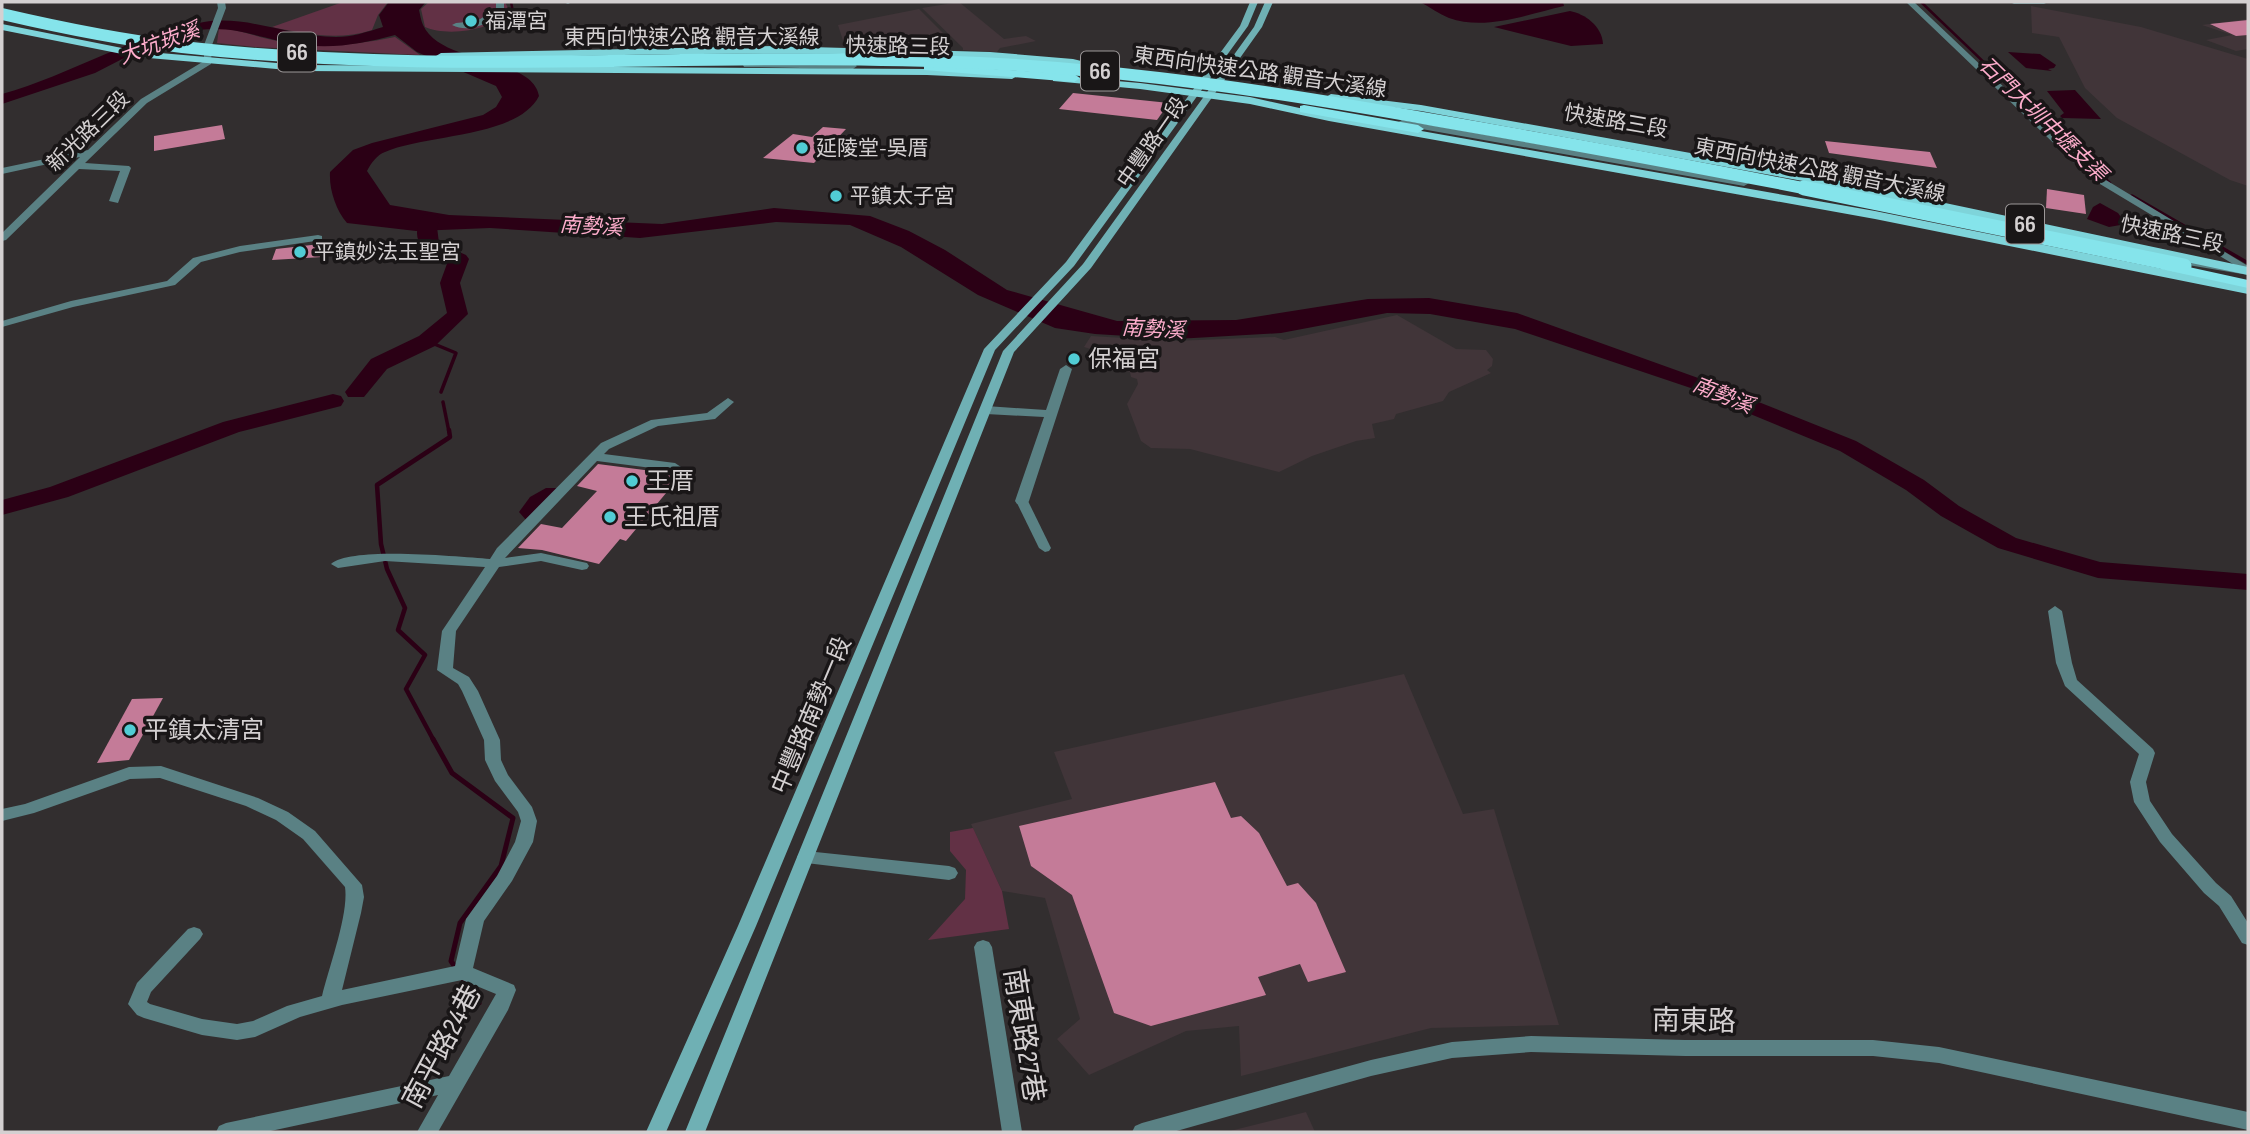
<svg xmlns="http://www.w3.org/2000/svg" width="2250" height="1134" font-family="'Sofia Sans Condensed','Noto Sans TC',sans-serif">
<rect width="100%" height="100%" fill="#322e2f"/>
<!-- built -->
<g fill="#413539">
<polygon points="959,2 1004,39 1026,36 1036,41 1000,48 997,52 963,50 963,48 922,8"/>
<polygon points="2031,6 2141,27 2248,59 2248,186 2230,180 2117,118 2085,88 2059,37 2032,33"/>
<polygon points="919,9 951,41 915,49 845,47 838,25"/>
<polygon points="2248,19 2248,49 2236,51 2206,40 2232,35 2202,25"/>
<polygon points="1397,315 1456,349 1486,350 1493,359 1492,366 1487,370 1491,373 1449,392 1443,401 1396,414 1394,419 1372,424 1375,438 1356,441 1312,456 1279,472 1190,449 1151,448 1141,441 1127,404 1138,384 1137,379 1131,377 1130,372 1099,359 1097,351 1084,347 1091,336 1174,341 1275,337 1284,340"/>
<polygon points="1404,674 1463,814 1494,809 1559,1025 1431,1028 1241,1076 1239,1026 1186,1031 1089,1075 1057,1039 1080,1019 1045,898 1002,891 971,824 1072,799 1054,752"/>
<polygon points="1306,1112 1315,1132 1226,1132"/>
</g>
<!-- green -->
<g fill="#623145">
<path d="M343 2H388L378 15 372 30C338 41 306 34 272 27Z"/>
<path d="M429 2H505L508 8C498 31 446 37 425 27L421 9Z"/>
<path d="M219 28C236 29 251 35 268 39 312 49 351 46 395 37L420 55 255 47 217 43Z"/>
<polygon points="973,828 1002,891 1009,929 928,940 965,899 966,870 950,851 950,832"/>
</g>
<!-- water -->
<g fill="#2b0015">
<path d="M389 2H426L419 10C420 14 421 21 423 25 441 65 532 56 539 96 518 138 425 134 385 152 377 155 371 163 367 171L390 205 449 215 662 224 774 208 870 216 909 231 945 250 1007 290 1117 321 1236 320 1368 299 1429 298 1517 313 1726 388 1783 419 1515 329 1430 314 1387 313 1281 333 1176 339 1095 334 1055 328 978 295 901 247 850 225 776 222 640 238 490 228 416 231 347 223C336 210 329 190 330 172L353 150 372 143 483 115 496 107 502 97 496 86 417 52 395 35C365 43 335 49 304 45 257 40 236 22 186 32L128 56 95 73 2 104V94C71 75 133 34 204 22 249 15 290 37 336 37 352 37 367 32 383 27L379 15Z"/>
<path d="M1420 2H1563L1564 6C1528 14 1486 31 1449 18 1439 14 1430 7 1420 2Z"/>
<path d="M1570 11C1585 14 1602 26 1603 44L1571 46 1494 27Z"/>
<polygon points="2008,52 2040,54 2056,65 2054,68 2048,69 2052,71 2026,68"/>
<polygon points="2075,90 2101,119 2062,118 2060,116 2064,113 2047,91"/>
<polygon points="2100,203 2118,213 2126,224 2109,227 2087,219 2093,207"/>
<polygon points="546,488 558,488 526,520 519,512 530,497"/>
</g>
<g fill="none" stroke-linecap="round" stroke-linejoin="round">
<!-- stream-far3 -->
<g stroke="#2b0015" stroke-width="2.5">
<polyline points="1921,2 2110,183"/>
<polyline points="496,24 513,12 511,2"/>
</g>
<!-- stream-far2 -->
<g stroke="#2b0015" stroke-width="3.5">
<polyline points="2132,196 2248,263"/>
<polyline points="427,341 456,353 441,392"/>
<polyline points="443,402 449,432"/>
</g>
<!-- stream-far1 -->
<polyline stroke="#2b0015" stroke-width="4.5" points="434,741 406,689 425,655 398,630 405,608 387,569 381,544 377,485 450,437 449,430"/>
<!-- stream -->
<g stroke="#2b0015" stroke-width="5">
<polyline points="433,739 452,773 513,818 501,866 460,923 451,961 457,970"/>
<polyline points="462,977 479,1003"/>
</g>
<!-- river -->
<g fill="#2b0015" fill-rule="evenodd">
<path d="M431 213 440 219 437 227 439 243 466 255 469 259 460 283 468 314 435 346 387 369 364 397H348L345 392 371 359 419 336 447 313 440 283 448 261C426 251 406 242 424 215Z"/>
<polygon points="333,394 341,396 344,401 341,406 239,432 68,497 2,515 2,500 50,487 223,422"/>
<polygon points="1751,399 1856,441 1924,480 1959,506 2016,538 2100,562 2248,574 2248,590 2098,578 1998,548 1941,516 1906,490 1840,451 1743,411 1740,406 1743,401"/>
</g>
</g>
<!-- building -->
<g fill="#c47b98">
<polygon points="2248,20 2248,35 2236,36 2210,24"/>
<polygon points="1073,93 1169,103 1157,120 1059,109"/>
<polygon points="222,125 225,139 154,151 154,136"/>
<polygon points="823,127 846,129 814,163 763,158 793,134 812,137"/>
<polygon points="1825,141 1930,152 1937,168 1829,153"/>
<polygon points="2047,189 2084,195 2086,214 2046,208"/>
<polygon points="329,243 322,257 272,260 276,249"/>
<polygon points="598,464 675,474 687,468 626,541 620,539 599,564 542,550 518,548 541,524 562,528 597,491 577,486"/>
<polygon points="163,698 129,760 97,763 132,699"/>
<polygon points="1215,782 1231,818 1241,816 1259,833 1287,886 1298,883 1316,903 1346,972 1308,982 1300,964 1258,977 1266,995 1151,1026 1114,1013 1072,895 1031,866 1019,826"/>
</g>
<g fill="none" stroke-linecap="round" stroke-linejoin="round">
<!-- pedestrian -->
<polygon fill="#5a8184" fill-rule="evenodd" points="1022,498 1028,501 1051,548 1049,551 1045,552 1039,548 1016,501"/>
<!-- minor -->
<g fill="#5a8184" fill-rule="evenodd">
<polygon points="217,2 225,2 226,8 212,45 211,64 147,103 85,163 129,166 131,168 118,203 109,201 120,171 79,169 6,240 2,241 2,233 80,157 2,174 2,168 88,150 141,99 204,61 204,45 218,8"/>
<path d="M496 2H504V10C491 23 470 34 452 25L456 23 477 21 496 9Z"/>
<polygon points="563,2 572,2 568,4"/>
<polygon points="1906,2 1914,2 2096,174 2248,266 2248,273 2090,178"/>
<polygon points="2010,2 2048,2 2044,4 2014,4"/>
<polygon points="318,235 322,236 322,240 240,252 201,262 175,285 73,307 2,327 2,321 71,301 167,281 193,258 240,246"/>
<polygon points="1066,365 1072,369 1029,501 1027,504 1017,504 1015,501 1044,417 986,414 980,410 986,406 1046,410 1060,369"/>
<path d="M728 398 734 402 715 419 658 426 609 449 604 454 675 463 681 467 675 471 597 461 505 558 541 553 587 563 589 566 587 569 582 570 541 561 499 567 456 631 453 668 469 677 478 691 500 740 501 760 508 775 532 807 537 821 533 842 512 881 484 921 473 968 514 985 516 990 508 1010 438 1132H417L438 1095 266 1132H216L219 1126 226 1123 449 1076 496 994 462 980 342 1005 300 1017 255 1037 237 1040 202 1035 144 1018 137 1015 128 1004 137 983 188 929 194 927 200 929 203 934 200 939 151 992 147 1002 150 1004 202 1019 237 1024 253 1021 287 1006 322 996C329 967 349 914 345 887L303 839 276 820 246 806 160 778 130 779 34 813 2 821V809L25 804 129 767 161 766 258 798 288 812 315 831 362 885 364 897 361 913 342 990 455 966 466 919 497 876 515 842 521 821 518 812 495 781 485 760 484 740 462 691 458 684 437 670 442 631 485 567 385 561 338 568 331 564C352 546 459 557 490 559L497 548 601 443 651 420 707 413Z"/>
<polygon points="2055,606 2062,611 2072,663 2077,680 2153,749 2155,753 2146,782 2150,801 2172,834 2216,883 2231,896 2248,923 2248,945 2242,943 2219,906 2204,893 2160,842 2134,802 2130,782 2139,754 2065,686 2056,663 2048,611"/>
<polygon points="806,851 949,866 955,868 958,873 955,878 949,880 806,863 800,862 797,857 800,852"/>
<polygon points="983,940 989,942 992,947 1022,1132 1002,1132 974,947 977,942"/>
</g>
<!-- tertiary -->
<g fill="#5a8184" fill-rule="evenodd">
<polygon points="747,62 853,63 857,66 853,69 744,67 743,65"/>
<polygon points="1402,120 1744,180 1749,183 1744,186 1399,125 1397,123"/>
<polygon points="2174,257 2248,269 2248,275 2170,262 2170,258"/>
<polygon points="1531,1036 1685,1040 1873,1040 1939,1047 2248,1112 2248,1130 1939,1063 1873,1056 1685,1056 1531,1052 1452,1058 1371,1076 1173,1132 1132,1132 1135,1126 1142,1123 1371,1060 1452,1042"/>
</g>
<!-- secondary -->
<g fill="#6fb0b4" fill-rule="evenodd">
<polygon points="1250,2 1258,2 1248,26 1074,266 995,350 756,926 666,1132 646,1132 738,926 984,349 1066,262 1240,26"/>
<polygon points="1265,2 1273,2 1262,27 1091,268 1014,352 705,1132 685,1132 1003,351 1083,264 1254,27"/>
</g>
<!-- primary -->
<g fill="#7ed4da" fill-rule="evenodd">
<polygon points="2,24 137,51 299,65 927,69 1012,73 1017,76 1012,79 927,75 299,71 137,57 2,30"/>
<path d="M774 46 990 52 1073 59 1110 68 1105 71C1033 58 960 57 888 55 739 51 590 56 441 59L436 56 441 53Z"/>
<polygon points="1057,76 1140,83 1250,97 1331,115 1875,211 2248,286 2248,294 1875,219 1329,121 1250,104 1140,89 1053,81 1053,77"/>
<polygon points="1331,94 1421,105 1803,173 2248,267 2248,275 1803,181 1421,111 1327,99 1326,97"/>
</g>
<!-- trunk -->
<g fill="#85e4eb" fill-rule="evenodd">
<polygon points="928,65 1074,74 1080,78 1074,82 924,70 924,66"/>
<polygon points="1304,105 1418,125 1424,129 1418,133 1300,112 1300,106"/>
<polygon points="2166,262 2248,280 2248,288 2161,269 2159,266 2161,263"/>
</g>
<!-- trunk-bridge-far1 -->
<path stroke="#85e4eb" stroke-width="12" d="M2 14C62 28 121 40 182 47 447 77 714 50 980 63 1132 70 1284 93 1434 120 1561 142 1687 165 1813 190"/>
<!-- trunk-bridge -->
<polyline stroke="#85e4eb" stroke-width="15" points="1804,188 2184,266"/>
</g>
<!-- markers -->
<g fill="#51ccd4" stroke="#191617" stroke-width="2.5">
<circle cx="471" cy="21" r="7"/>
<circle cx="802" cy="148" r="7"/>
<circle cx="836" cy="196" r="7"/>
<circle cx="300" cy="252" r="7"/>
<circle cx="1074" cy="359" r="7"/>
<circle cx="632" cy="481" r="7"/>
<circle cx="610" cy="517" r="7"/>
<circle cx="130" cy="730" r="7"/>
</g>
<g text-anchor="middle" stroke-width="7" stroke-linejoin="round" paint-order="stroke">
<!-- far-poi labels -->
<g font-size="21" fill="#d4d0d1" stroke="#191617" text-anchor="start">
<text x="485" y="28">福潭宮</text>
<text x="816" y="155">延陵堂-吳厝</text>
<text x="850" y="203">平鎮太子宮</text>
<text x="314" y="259">平鎮妙法玉聖宮</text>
</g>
<!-- far-street labels -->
<g font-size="21" fill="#d4d0d1" stroke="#191617">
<text x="692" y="44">東西向快速公路 觀音大溪線</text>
<text transform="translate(898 46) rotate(1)" y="7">快速路三段</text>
<text transform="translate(1260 72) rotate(8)" y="7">東西向快速公路 觀音大溪線</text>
<text transform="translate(1616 121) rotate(10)" y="7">快速路三段</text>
<text transform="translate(88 131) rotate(-44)" y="7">新光路三段</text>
<text transform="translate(1152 142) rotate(-55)" y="7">中豐路一段</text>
<text transform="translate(1820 170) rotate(11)" y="7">東西向快速公路 觀音大溪線</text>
<text transform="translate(2172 234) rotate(12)" y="7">快速路三段</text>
</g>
<!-- far-water labels -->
<g font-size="21" font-style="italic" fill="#feadcc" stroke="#191617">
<text transform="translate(159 43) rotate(-20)" y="7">大坑崁溪</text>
<text transform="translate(2043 119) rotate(44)" y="7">石門大圳中壢支渠</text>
<text transform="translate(591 226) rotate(3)" y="7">南勢溪</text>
<text transform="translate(1153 329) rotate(3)" y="7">南勢溪</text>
<text transform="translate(1723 395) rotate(22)" y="7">南勢溪</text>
</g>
<!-- shield labels -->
<g fill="#191617" stroke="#9c9899" stroke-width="2">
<rect x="278" y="32.5" width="38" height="39" rx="5"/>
<rect x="1081" y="51.5" width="38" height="39" rx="5"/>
<rect x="2006" y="204.5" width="38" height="39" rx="5"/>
</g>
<g font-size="23" font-weight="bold" fill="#d4d0d1">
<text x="297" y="60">66</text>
<text x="1100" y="79">66</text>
<text x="2025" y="232">66</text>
</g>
<!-- poi labels -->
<g font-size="24" fill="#d4d0d1" stroke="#191617" text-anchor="start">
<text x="1088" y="367">保福宮</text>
<text x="646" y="489">王厝</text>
<text x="624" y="525">王氏祖厝</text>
<text x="144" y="738">平鎮太清宮</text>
</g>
<!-- street labels -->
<g font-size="24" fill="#d4d0d1" stroke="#191617">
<text transform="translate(811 715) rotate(-67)" y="8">中豐路南勢一段</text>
</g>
<!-- near-street labels -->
<g font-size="28" fill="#d4d0d1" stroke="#191617">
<text transform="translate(1694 1020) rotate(1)" y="10">南東路</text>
<text transform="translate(1025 1035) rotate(81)" y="10">南東路27巷</text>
<text transform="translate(441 1046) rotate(-62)" y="10">南平路24巷</text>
</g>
</g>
<!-- border -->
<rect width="2250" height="1134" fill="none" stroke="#d4d0d1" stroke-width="7"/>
</svg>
